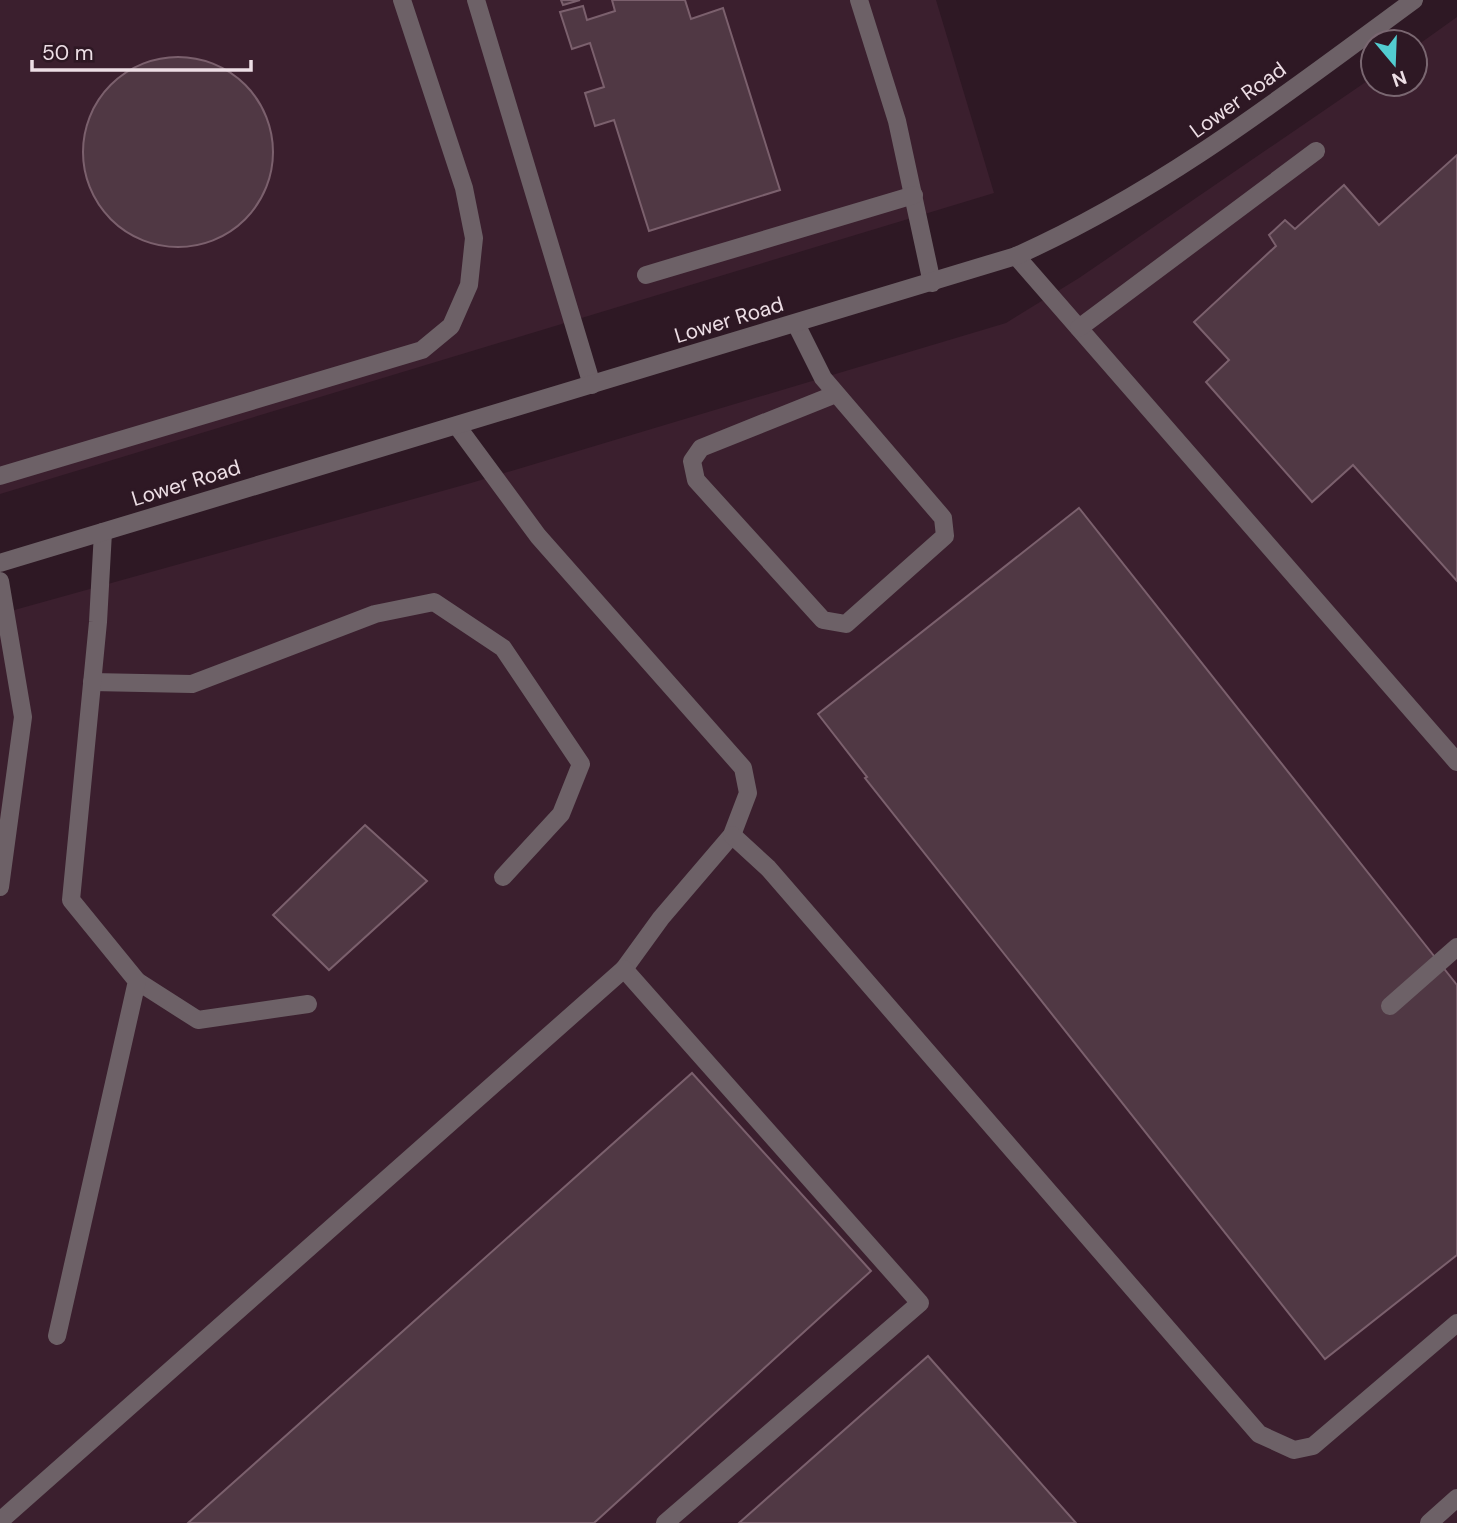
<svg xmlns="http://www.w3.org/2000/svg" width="1457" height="1523" font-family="'DM Sans',sans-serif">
<rect width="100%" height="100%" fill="#2e1824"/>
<!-- built -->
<g fill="#3b1f2e">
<polygon points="0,0 936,0 994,193 0,494"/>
<polygon points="1457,17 1457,1523 0,1523 0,614 471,483 1006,323 1079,278 1373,77 1373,84 1415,84 1415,47"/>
</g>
<!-- building -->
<g fill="#503844" stroke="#7b606d" stroke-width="2">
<polygon points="561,0 580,0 563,5"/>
<polygon points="612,0 685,0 691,19 723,8 780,190 649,231 614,120 595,126 585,93 604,87 590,43 572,49 560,12 583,6 587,20 615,11"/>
<circle cx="178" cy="152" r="95"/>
<polygon points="1457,155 1457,581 1353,465 1312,502 1206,382 1229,360 1194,322 1276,246 1269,235 1285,220 1295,229 1344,185 1379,225"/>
<polygon points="1079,508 1457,985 1457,1255 1325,1359 865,778 867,777 818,714"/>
<polygon points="365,825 427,881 329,970 273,915"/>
<polygon points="692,1073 871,1271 594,1523 188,1523"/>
<polygon points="928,1356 1076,1523 739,1523"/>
</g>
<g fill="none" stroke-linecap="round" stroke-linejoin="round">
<!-- service -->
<g stroke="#6d6167" stroke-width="18">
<polyline points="476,0 592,385"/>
<polyline points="859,0 897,121 932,283"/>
<polyline points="1016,256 1457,762"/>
<polyline points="646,275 914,195"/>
<polyline points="796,324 823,378 943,518 945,536 846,624 823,620 696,480 692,461 701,448 836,394"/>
<polyline points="1079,328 1316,151"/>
<polyline points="457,426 538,536 743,768 748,793 732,835 661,918 624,969"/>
<polyline points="0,476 422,350 451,326 469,285 474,238 464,188 402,0"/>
<polyline points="0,581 23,717 0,887"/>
<polyline points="92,682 192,684 375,614 434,602 503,648 581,764 561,814 503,877"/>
<polyline points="732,835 768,868 1259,1434 1294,1450 1313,1446 1457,1323"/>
<polyline points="137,981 198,1020 308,1004"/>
<polyline points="1390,1006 1457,947"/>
<polyline points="57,1336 137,981 71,900 98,622 103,532"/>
<polyline points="0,1521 624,969 920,1303 665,1523"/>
<polyline points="1429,1523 1457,1498"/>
</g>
<!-- minor -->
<path stroke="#6d6167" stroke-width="18" d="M0 563 1016 256C1162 191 1286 94 1414 0"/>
</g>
<g text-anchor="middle" stroke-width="6" stroke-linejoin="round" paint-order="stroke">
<!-- street labels -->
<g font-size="21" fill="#eddee5" stroke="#2e1824">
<text transform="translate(1238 100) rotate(-36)" y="7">Lower Road</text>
<text transform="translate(729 320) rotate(-17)" y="7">Lower Road</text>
<text transform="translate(186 483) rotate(-17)" y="7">Lower Road</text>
</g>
</g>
<!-- north arrow -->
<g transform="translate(1394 63) rotate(161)"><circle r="33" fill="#2e1824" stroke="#7a6771" stroke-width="2"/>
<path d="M0-5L12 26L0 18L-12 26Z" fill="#52ccd0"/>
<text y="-10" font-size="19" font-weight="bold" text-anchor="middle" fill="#eddee5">N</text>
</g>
<!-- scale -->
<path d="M32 60v10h219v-10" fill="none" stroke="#eddee5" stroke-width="3.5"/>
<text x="42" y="60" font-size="21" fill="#eddee5" stroke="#2e1824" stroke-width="5" paint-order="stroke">50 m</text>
</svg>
